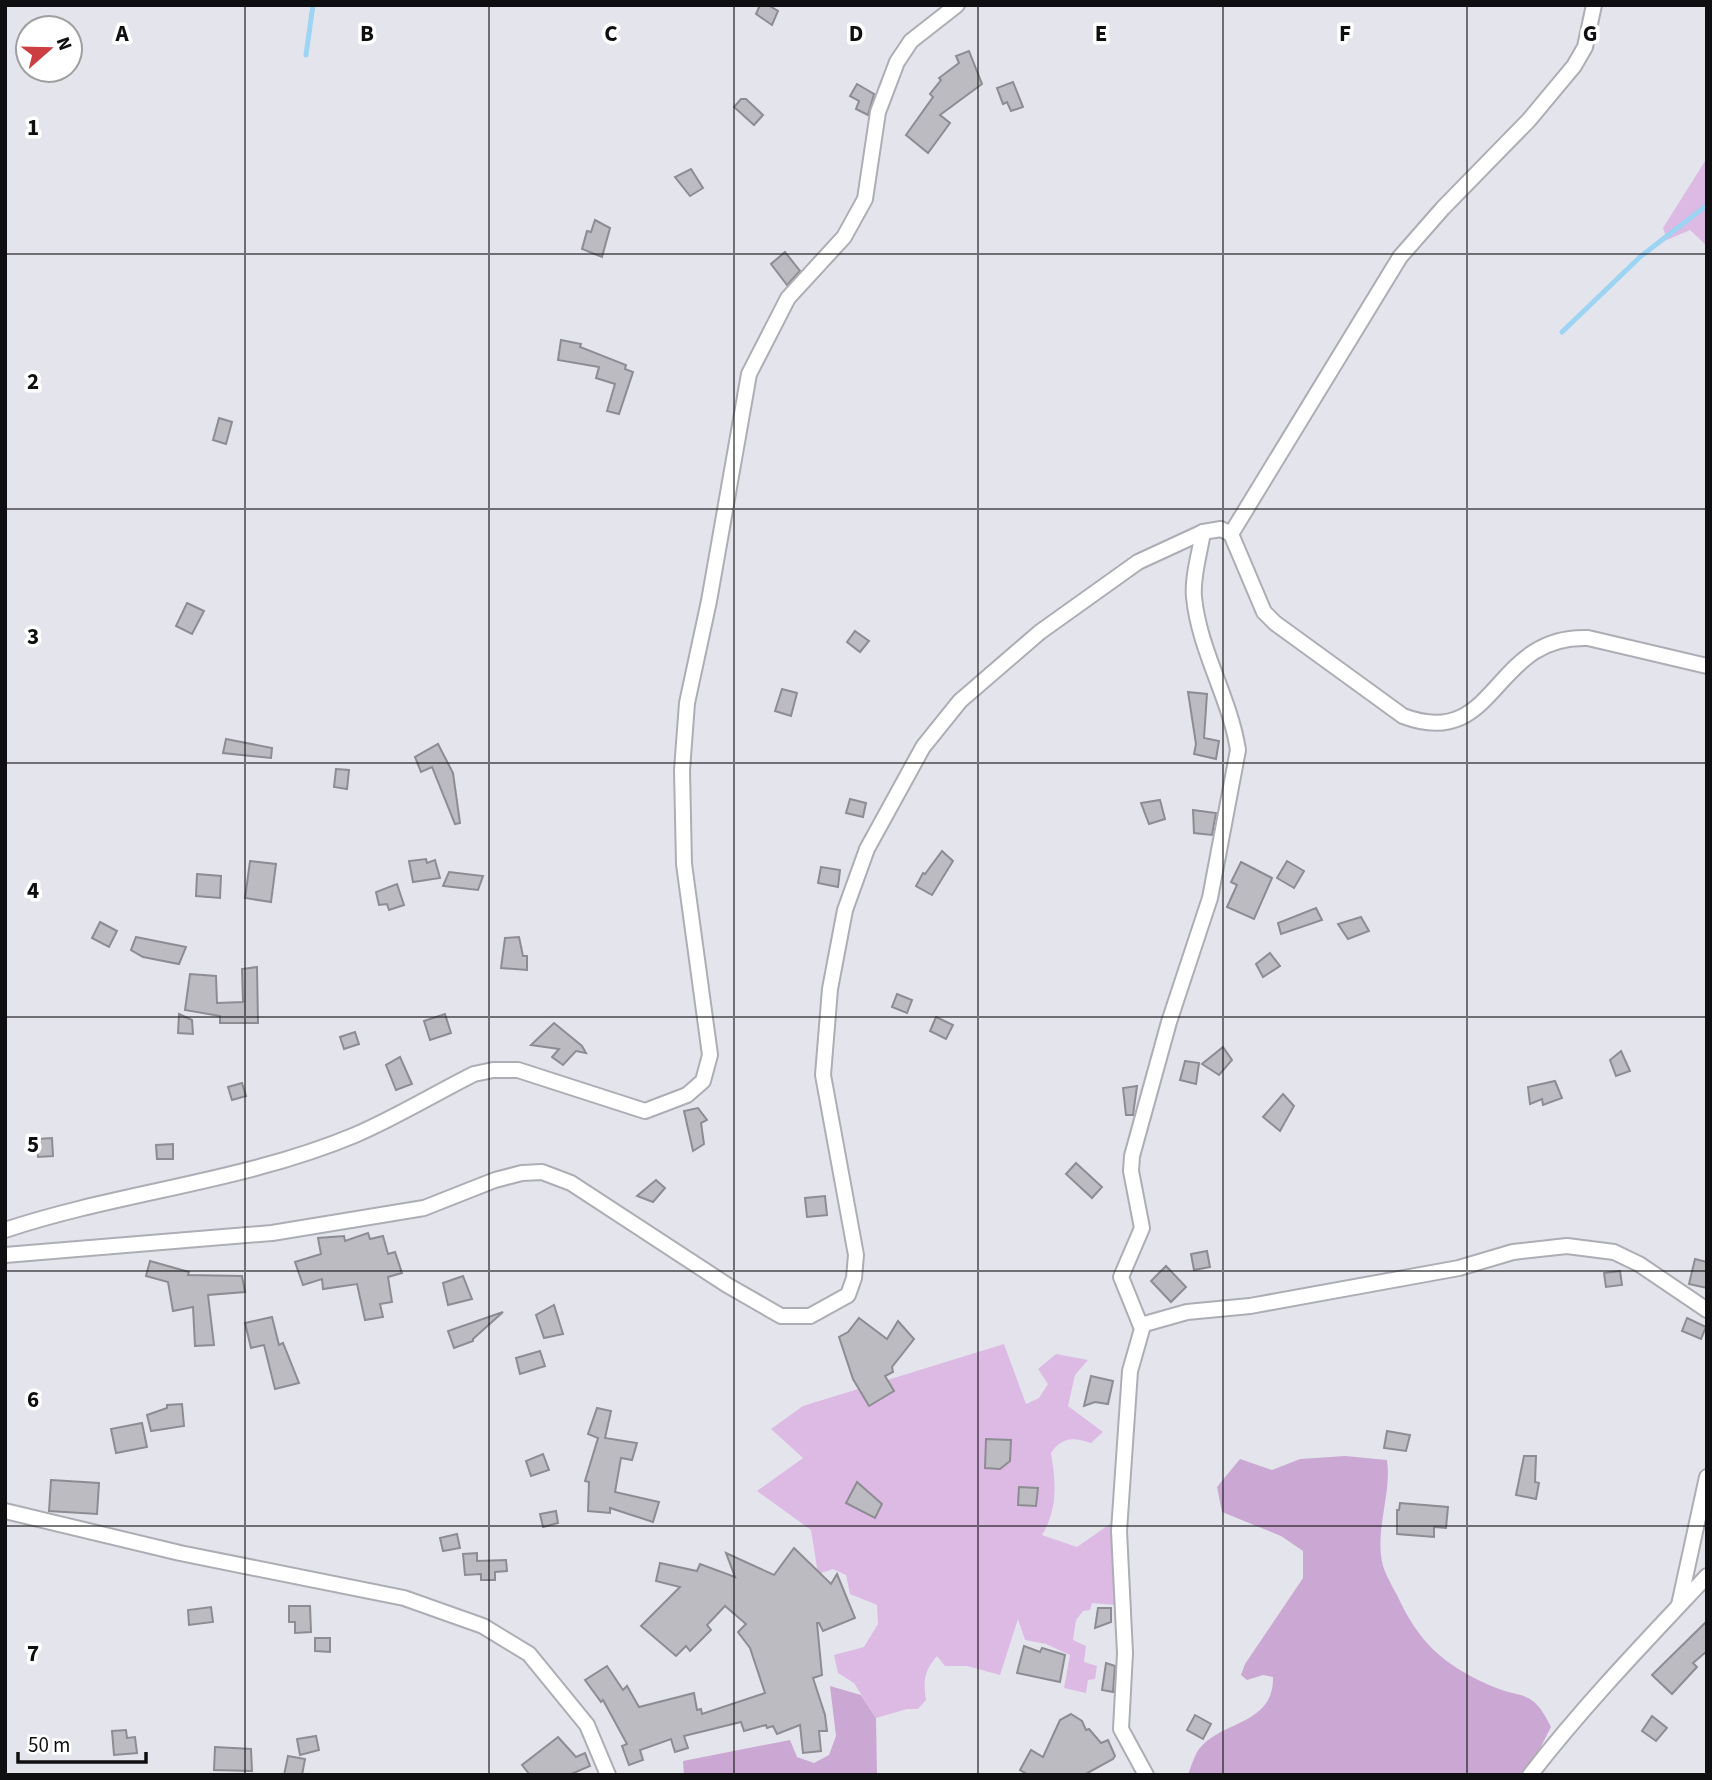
<svg xmlns="http://www.w3.org/2000/svg" width="1712" height="1780" font-family="'Source Sans 3',sans-serif">
<rect width="100%" height="100%" fill="#e4e5ec"/>
<!-- green -->
<g fill="#dcbae4">
<polygon points="1707,158 1707,246 1690,230 1667,240 1663,228"/>
<path d="M1004 1344 1026 1404 1039 1398 1048 1384 1038 1369 1056 1354 1088 1360 1075 1375 1068 1406 1103 1432 1091 1443C1073 1437 1062 1437 1051 1453 1056 1482 1058 1509 1042 1535L1077 1547 1110 1524 1116 1605 1092 1603 1090 1610 1083 1611 1076 1620 1073 1640 1086 1646 1084 1662 1097 1666 1095 1679 1088 1680 1086 1693 1064 1688 1070 1655 1046 1644 1025 1640 1018 1619 1000 1675 967 1666H945L937 1656C924 1671 923 1681 926 1700L918 1709H907L876 1718 854 1683 838 1673 834 1655 864 1647 878 1624 877 1605 850 1594 846 1575 833 1569 818 1574 811 1530 757 1491 803 1458 771 1429 803 1406Z"/>
</g>
<!-- forest -->
<g fill="#cba8d3">
<path d="M1345 1456 1387 1460C1392 1494 1374 1531 1383 1566 1386 1575 1392 1586 1397 1595 1418 1641 1442 1664 1489 1685 1522 1700 1532 1687 1551 1727L1537 1754 1519 1775H1188C1191 1767 1194 1756 1199 1749 1222 1720 1274 1725 1273 1677L1263 1675 1247 1680 1241 1675 1245 1664 1303 1578V1551L1281 1536 1222 1512 1217 1487 1240 1459 1272 1470 1300 1459Z"/>
<polygon points="830,1686 861,1695 876,1718 877,1775 684,1775 683,1761 790,1740 797,1757 814,1763 829,1755 836,1736"/>
</g>
<g fill="none" stroke-linecap="round" stroke-linejoin="round">
<!-- stream -->
<g stroke="#9dd3f3" stroke-width="5">
<polyline points="306,55 313,5"/>
<polyline points="1562,332 1640,257 1707,205"/>
</g>
</g>
<!-- building -->
<g fill="#bcbbc1" stroke="#8e8c93" stroke-width="2">
<polygon points="760,5 768,5 778,11 772,25 756,14"/>
<polygon points="969,51 982,84 940,115 950,123 928,153 906,135 933,97 930,94 941,80 939,78 959,63 956,56"/>
<polygon points="1013,82 1023,107 1011,111 1007,102 1003,104 997,88"/>
<polygon points="857,84 874,94 868,115 856,109 859,101 850,96"/>
<polygon points="741,99 746,99 763,115 754,125 734,107"/>
<polygon points="691,169 703,188 690,196 675,177"/>
<polygon points="595,220 610,228 602,257 582,249 587,231 591,232"/>
<polygon points="785,252 800,271 787,285 771,264"/>
<polygon points="561,340 581,344 580,347 626,365 625,369 633,372 619,414 607,411 615,384 596,378 599,367 558,360"/>
<polygon points="219,418 232,422 226,444 213,440"/>
<polygon points="187,603 204,611 192,634 176,626"/>
<polygon points="855,631 869,641 860,652 847,642"/>
<polygon points="782,689 797,693 791,716 775,711"/>
<polygon points="1188,692 1207,694 1204,738 1219,741 1216,759 1194,754 1196,744"/>
<polygon points="226,739 272,748 271,758 223,753"/>
<polygon points="438,744 453,773 460,823 455,824 432,767 421,772 415,757"/>
<polygon points="336,769 349,770 347,789 334,787"/>
<polygon points="850,799 866,803 863,817 846,813"/>
<polygon points="1160,800 1165,819 1149,824 1141,803"/>
<polygon points="1193,810 1216,813 1212,835 1194,833"/>
<polygon points="942,851 953,861 932,895 916,886 923,873 925,874"/>
<polygon points="426,859 427,863 435,860 440,878 413,882 409,861"/>
<polygon points="250,861 276,864 271,902 245,898"/>
<polygon points="1287,861 1304,871 1294,888 1277,878"/>
<polygon points="1241,862 1272,878 1254,919 1227,907 1237,885 1231,882"/>
<polygon points="821,867 840,870 838,887 818,883"/>
<polygon points="449,872 483,876 478,890 443,886"/>
<polygon points="197,874 221,876 220,898 196,896"/>
<polygon points="397,884 404,905 389,910 387,904 379,905 376,892"/>
<polygon points="1316,908 1322,920 1281,934 1278,923"/>
<polygon points="1361,917 1369,931 1348,939 1338,924"/>
<polygon points="100,922 117,931 109,947 92,938"/>
<polygon points="136,937 186,947 179,964 143,957 131,950"/>
<polygon points="519,937 523,956 527,956 527,970 501,968 505,938"/>
<polygon points="1270,953 1280,966 1263,977 1256,964"/>
<polygon points="257,967 258,1023 220,1023 220,1016 185,1010 190,974 216,976 217,1003 243,1002 242,969"/>
<polygon points="897,994 912,1000 907,1013 892,1007"/>
<polygon points="179,1014 192,1020 193,1034 178,1033"/>
<polygon points="445,1014 451,1033 430,1040 424,1021"/>
<polygon points="936,1017 953,1025 946,1039 930,1031"/>
<polygon points="554,1023 582,1046 586,1053 576,1051 563,1065 552,1057 559,1049 531,1045"/>
<polygon points="355,1032 359,1044 344,1049 340,1037"/>
<polygon points="1223,1047 1232,1060 1219,1075 1202,1064"/>
<polygon points="1621,1051 1630,1071 1616,1076 1610,1060"/>
<polygon points="400,1057 412,1084 396,1090 386,1065"/>
<polygon points="1185,1061 1199,1063 1196,1084 1180,1080"/>
<polygon points="1555,1081 1562,1098 1543,1105 1542,1099 1530,1104 1528,1087"/>
<polygon points="242,1083 246,1096 232,1100 228,1087"/>
<polygon points="1137,1086 1133,1115 1126,1115 1123,1088"/>
<polygon points="1283,1094 1294,1106 1280,1131 1263,1117"/>
<polygon points="698,1108 707,1120 701,1123 704,1144 693,1151 684,1111"/>
<polygon points="52,1138 53,1156 38,1157 37,1139"/>
<polygon points="173,1144 173,1159 157,1159 156,1145"/>
<polygon points="1076,1163 1102,1187 1092,1198 1066,1174"/>
<polygon points="656,1180 665,1188 653,1202 637,1196"/>
<polygon points="825,1196 827,1215 807,1217 805,1198"/>
<polygon points="368,1233 370,1239 383,1236 388,1254 395,1252 402,1273 388,1277 392,1302 380,1304 383,1317 365,1320 357,1284 323,1289 322,1279 303,1285 295,1262 321,1254 318,1238 344,1236 345,1241"/>
<polygon points="1207,1251 1210,1267 1194,1270 1191,1254"/>
<polygon points="1695,1259 1707,1262 1707,1288 1689,1284"/>
<polygon points="150,1261 189,1272 188,1275 242,1276 245,1292 208,1295 214,1345 195,1346 193,1307 173,1311 168,1282 146,1276"/>
<polygon points="1166,1266 1186,1287 1171,1302 1151,1281"/>
<polygon points="1620,1271 1622,1285 1606,1287 1604,1273"/>
<polygon points="463,1276 472,1299 448,1305 443,1283"/>
<polygon points="554,1305 563,1334 544,1338 536,1315"/>
<polygon points="503,1312 473,1339 473,1341 454,1348 448,1331"/>
<polygon points="272,1317 279,1345 283,1343 299,1383 275,1389 264,1345 251,1348 245,1323"/>
<polygon points="859,1318 887,1339 898,1321 914,1339 892,1367 893,1372 885,1376 894,1391 869,1406 853,1379 839,1337 848,1332"/>
<polygon points="1687,1318 1706,1327 1701,1339 1682,1331"/>
<polygon points="540,1351 545,1366 520,1374 516,1358"/>
<polygon points="1091,1376 1113,1381 1108,1404 1095,1402 1084,1406"/>
<polygon points="182,1404 184,1426 151,1431 147,1415 167,1408 167,1405"/>
<polygon points="597,1408 611,1411 605,1438 637,1443 632,1460 621,1458 615,1492 659,1502 653,1522 610,1508 610,1513 588,1511 589,1482 585,1481 598,1438 588,1434"/>
<polygon points="142,1423 147,1447 116,1453 111,1429"/>
<polygon points="1387,1431 1410,1435 1406,1451 1384,1448"/>
<polygon points="986,1439 1011,1440 1010,1461 1000,1469 985,1468"/>
<polygon points="543,1454 549,1470 531,1476 526,1461"/>
<polygon points="1524,1456 1536,1456 1535,1482 1539,1483 1536,1499 1516,1495"/>
<polygon points="51,1480 99,1483 97,1514 49,1511"/>
<polygon points="857,1482 882,1504 875,1518 846,1503"/>
<polygon points="1019,1487 1038,1488 1036,1506 1018,1505"/>
<polygon points="1400,1503 1448,1507 1446,1528 1434,1527 1434,1537 1397,1534 1397,1510 1399,1510"/>
<polygon points="556,1511 558,1523 543,1527 540,1514"/>
<polygon points="457,1534 460,1548 443,1551 440,1538"/>
<polygon points="794,1548 831,1584 837,1574 855,1618 823,1631 819,1623 817,1623 822,1675 813,1678 825,1715 827,1731 819,1731 821,1751 803,1753 800,1725 777,1734 773,1726 767,1728 766,1725 744,1731 741,1722 684,1736 688,1748 675,1752 671,1739 640,1750 643,1760 629,1765 622,1746 627,1744 603,1700 601,1702 585,1680 607,1666 623,1690 627,1686 639,1707 694,1693 697,1710 701,1709 702,1714 765,1693 750,1648 738,1632 746,1624 725,1606 707,1625 711,1630 690,1651 686,1646 676,1656 641,1626 680,1587 656,1581 660,1563 697,1571 700,1564 735,1577 726,1553 774,1575"/>
<polygon points="477,1553 477,1561 506,1560 507,1571 495,1572 495,1580 481,1580 481,1574 465,1575 463,1554"/>
<polygon points="289,1606 310,1606 311,1632 295,1633 295,1622 289,1622"/>
<polygon points="211,1607 213,1622 189,1625 188,1610"/>
<polygon points="1098,1608 1111,1608 1111,1622 1095,1628"/>
<polygon points="1707,1621 1707,1651 1693,1663 1697,1667 1672,1694 1652,1675"/>
<polygon points="315,1638 330,1638 330,1652 315,1651"/>
<polygon points="1024,1646 1040,1652 1042,1648 1065,1655 1060,1682 1017,1673"/>
<polygon points="1106,1663 1115,1666 1113,1692 1102,1690"/>
<polygon points="1071,1714 1082,1721 1086,1730 1089,1729 1101,1743 1108,1740 1115,1756 1113,1759 1084,1775 1029,1775 1020,1770 1031,1750 1043,1757 1060,1720"/>
<polygon points="1195,1715 1211,1724 1203,1739 1187,1730"/>
<polygon points="1652,1716 1667,1728 1656,1741 1642,1731"/>
<polygon points="126,1730 127,1738 135,1737 137,1753 114,1755 112,1731"/>
<polygon points="316,1736 319,1750 300,1755 297,1739"/>
<polygon points="558,1737 576,1757 585,1753 590,1766 569,1775 530,1775 522,1765"/>
<polygon points="215,1747 251,1749 252,1771 214,1770"/>
<polygon points="288,1756 305,1759 302,1775 284,1775"/>
</g>
<g fill="none" stroke-linecap="round" stroke-linejoin="round">
<defs>
<g id="minor">
<polyline points="1231,534 1400,257 1443,208 1529,120 1574,66 1585,47 1594,5"/>
<path d="M5 1230C119 1192 243 1182 355 1135 395 1118 434 1094 474 1074L493 1070H518L645 1111 687 1095 703 1081 710 1055 684 864 682 770 687 703 709 601 749 374 788 298 844 237 865 199 878 112 897 62 911 41 957 5"/>
<path d="M5 1255 272 1233 424 1208 495 1180 522 1173 542 1172 571 1183 727 1285 781 1316H810L848 1295 854 1278 856 1255 823 1075 830 989 845 910 867 849 923 747 960 701 1040 632 1138 562 1203 532 1221 529 1231 534 1264 612 1275 623 1403 716C1498 752 1491 634 1588 638L1707 666"/>
<polyline points="1141,1325 1187,1312 1250,1306 1459,1268 1513,1252 1567,1246 1614,1252 1639,1264 1707,1310"/>
<polyline points="5,1511 180,1553 404,1598 483,1626 529,1654 587,1725 608,1775"/>
<polyline points="1679,1605 1707,1477"/>
<path d="M1146 1775 1121 1729 1125 1653 1119 1531 1130 1371 1142 1329 1121 1277 1142 1228 1131 1171 1132 1156 1169 1022 1210 898 1238 750C1230 698 1199 650 1194 597 1192 577 1200 552 1203 532"/>
<path d="M1530 1775C1585 1704 1646 1641 1707 1576"/>
</g>
</defs>
<!-- minor casing -->
<use href="#minor" stroke="#adaeb5" stroke-width="18"/>
<!-- minor -->
<use href="#minor" stroke="#fff" stroke-width="14"/>
</g>
<!-- grid -->
<path fill="none" stroke="#0f0f11" stroke-width="2" stroke-opacity="0.55" d="M245 5V1775M489 5V1775M734 5V1775M978 5V1775M1223 5V1775M1467 5V1775M5 254H1707M5 509H1707M5 763H1707M5 1017H1707M5 1271H1707M5 1526H1707"/>
<g font-size="23" text-anchor="middle" font-weight="bold" fill="#0f0f11" stroke="#fff" stroke-width="7" stroke-linejoin="round" paint-order="stroke">
<text x="122" y="41">A</text>
<text x="367" y="41">B</text>
<text x="611" y="41">C</text>
<text x="856" y="41">D</text>
<text x="1101" y="41">E</text>
<text x="1345" y="41">F</text>
<text x="1590" y="41">G</text>
<text x="33" y="135">1</text>
<text x="33" y="389">2</text>
<text x="33" y="644">3</text>
<text x="33" y="898">4</text>
<text x="33" y="1152">5</text>
<text x="33" y="1407">6</text>
<text x="33" y="1661">7</text>
</g>
<!-- border -->
<rect width="1712" height="1780" fill="none" stroke="#0f0f11" stroke-width="14"/>
<!-- north arrow -->
<g transform="translate(49 49) rotate(70)"><circle r="33" fill="#ffffff" stroke="#9f9fa0" stroke-width="2"/>
<path d="M0-5L12 26L0 18L-12 26Z" fill="#cd3e42"/>
<text y="-10" font-size="19" font-weight="bold" text-anchor="middle" fill="#0f0f11">N</text>
</g>
<!-- scale -->
<path d="M18 1752v10h128v-10" fill="none" stroke="#0f0f11" stroke-width="3.5"/>
<text x="28" y="1752" font-size="21" fill="#0f0f11" stroke="#ffffff" stroke-width="5" paint-order="stroke">50 m</text>
</svg>
